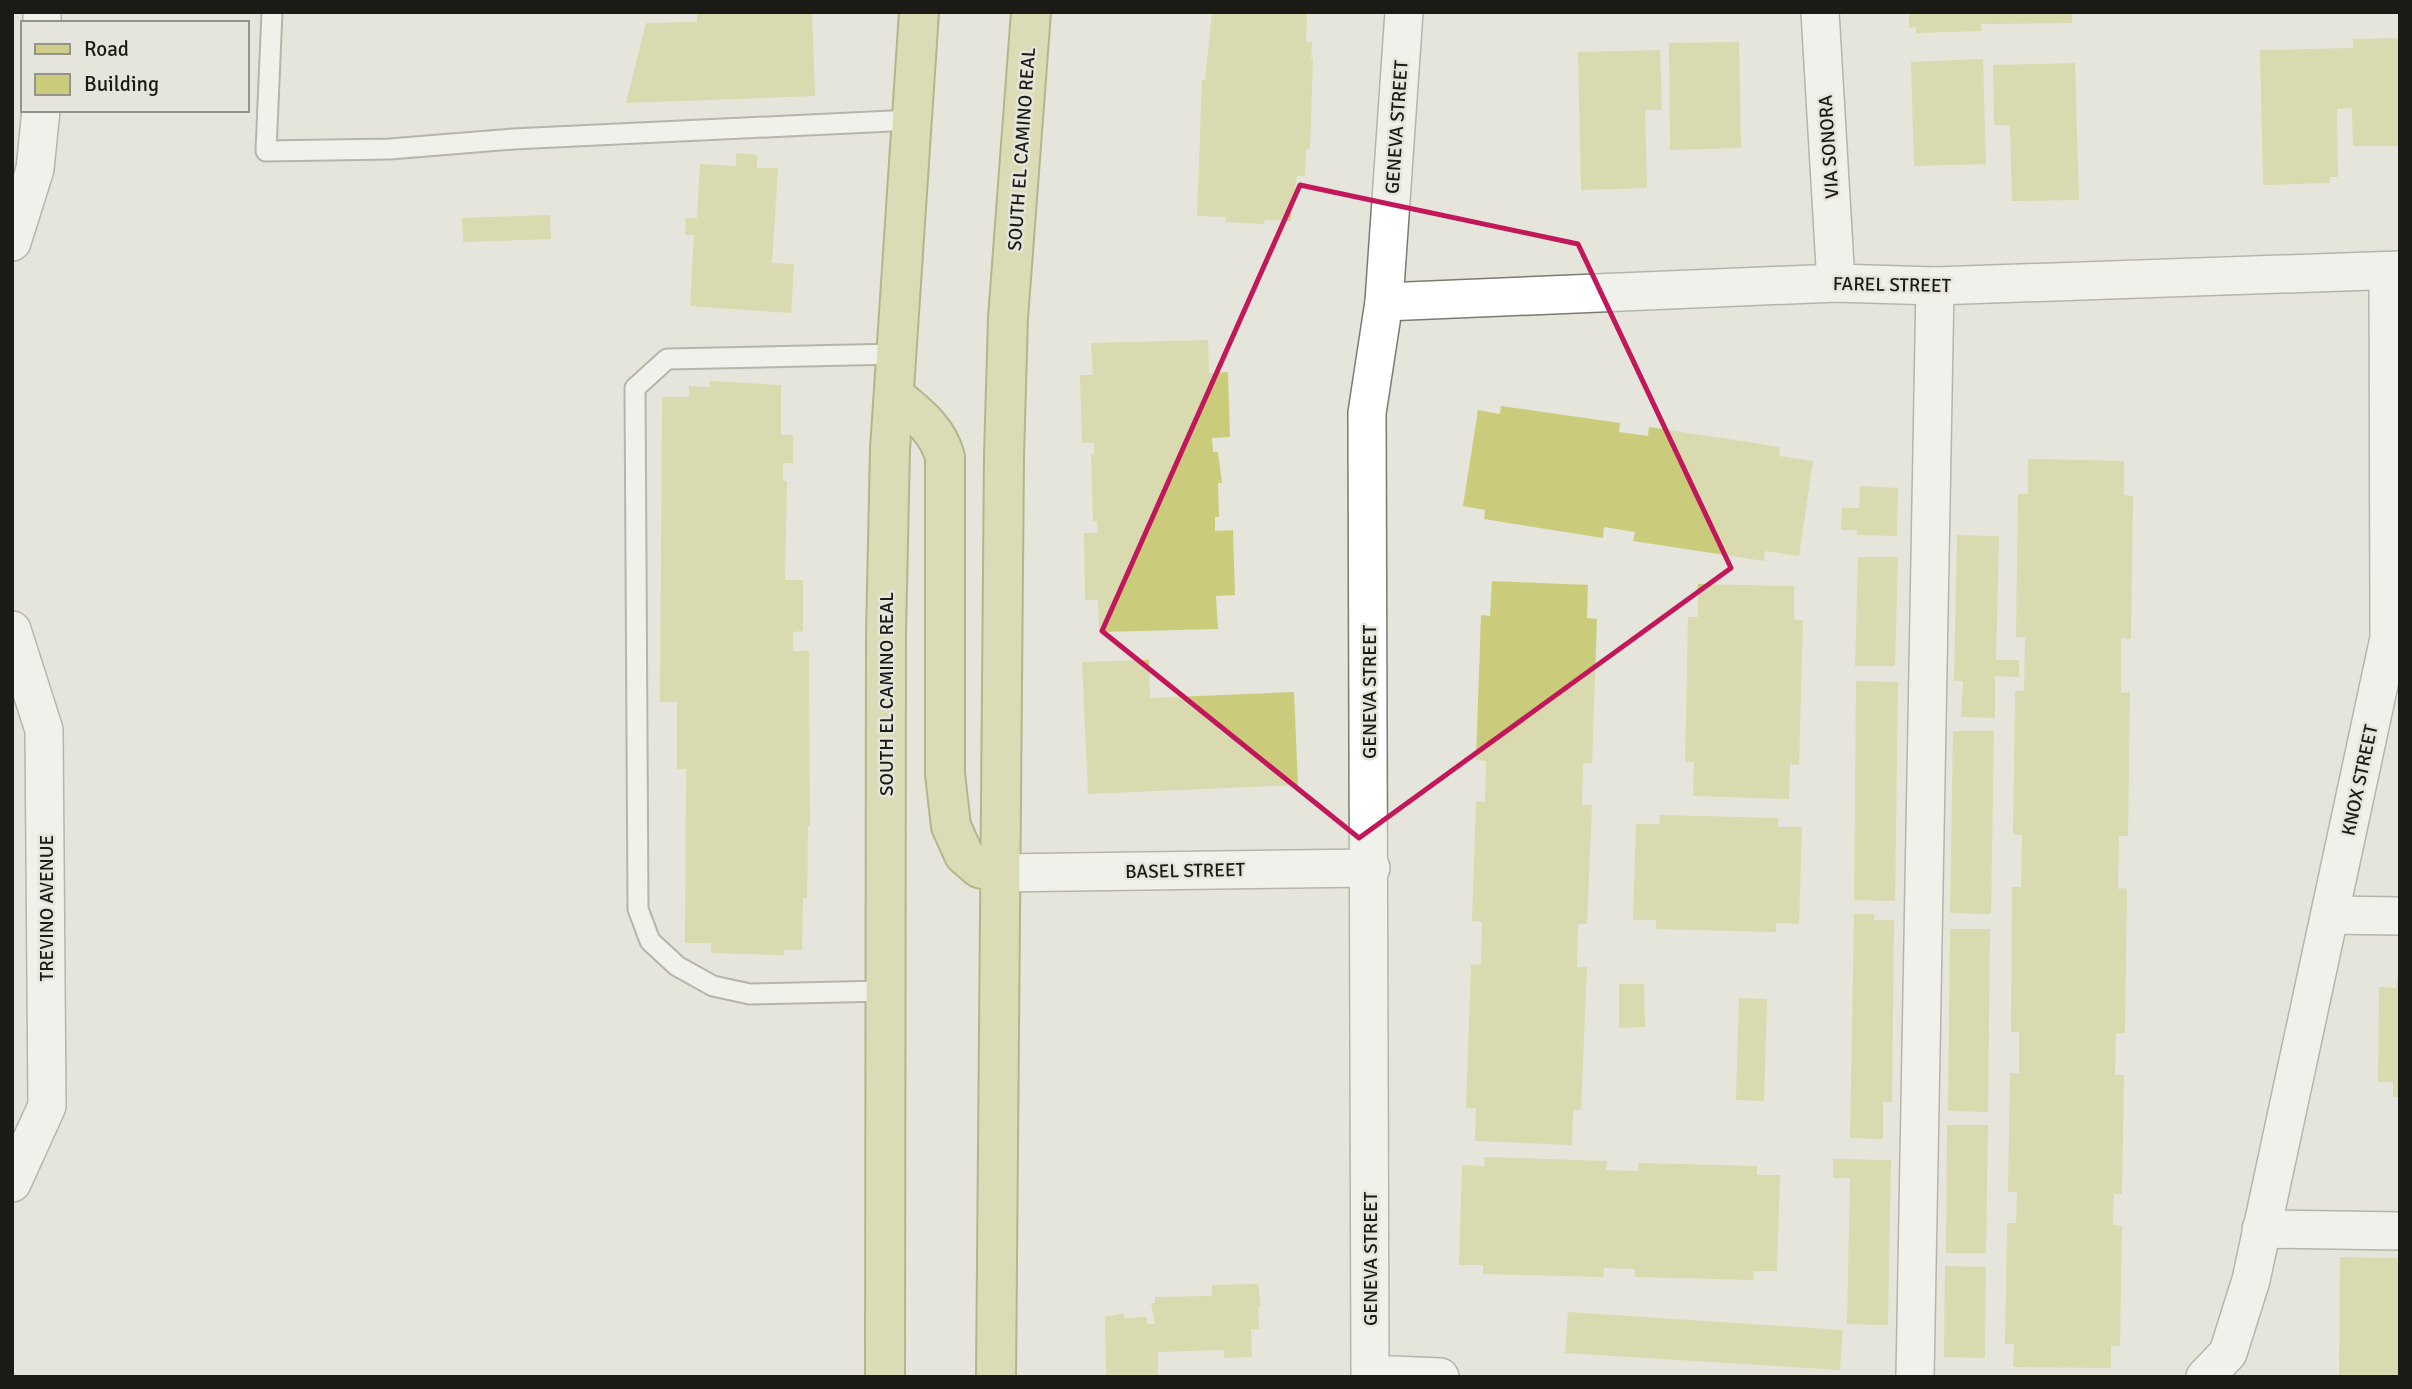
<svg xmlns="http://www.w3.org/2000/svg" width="2412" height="1389" font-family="Signika,sans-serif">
<rect width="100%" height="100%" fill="#e5e5db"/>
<!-- building -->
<g fill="#cacc7b">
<polygon points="697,12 812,12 815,96 626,103 646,23 697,22"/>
<polygon points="1212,12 1307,12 1306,42 1312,42 1311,58 1313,58 1310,149 1306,149 1305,176 1297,176 1290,221 1265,220 1264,224 1225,222 1226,217 1197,216 1202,80 1205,80"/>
<polygon points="1909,12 2072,12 2072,23 1981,24 1982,31 1916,33 1916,27 1909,28"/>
<polygon points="2400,38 2400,146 2353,146 2352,108 2337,109 2338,177 2330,177 2330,183 2263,185 2260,50 2353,48 2353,39"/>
<polygon points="1739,42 1741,148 1670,150 1669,43"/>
<polygon points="1660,50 1662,110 1645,110 1647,188 1581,190 1578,52"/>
<polygon points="1983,59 1986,164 1914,166 1911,62"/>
<polygon points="2075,63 2079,200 2012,201 2010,125 1994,125 1993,65"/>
<polygon points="736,153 757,155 757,168 778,168 772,263 794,264 791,313 690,306 694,235 685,235 686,218 697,218 700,164 736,166"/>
<polygon points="550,215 551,239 463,242 462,218"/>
<polygon points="1208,340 1209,373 1228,372 1230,437 1212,438 1213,452 1218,452 1222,483 1218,483 1219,517 1215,517 1215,531 1233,530 1235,595 1216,596 1218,629 1099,632 1098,600 1085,600 1084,533 1098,533 1097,521 1093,521 1091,454 1094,454 1094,443 1082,443 1080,375 1093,375 1091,343"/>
<polygon points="709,381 781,385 781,435 793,435 793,463 783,463 783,481 787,481 785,580 803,580 803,631 793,632 793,651 809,651 810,826 808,826 807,898 803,898 802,950 784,950 784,955 711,953 711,943 685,943 686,769 677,769 677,702 660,702 662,397 689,397 689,386 710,387"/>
<polygon points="1501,406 1620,423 1619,432 1648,436 1649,427 1780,447 1779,456 1813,461 1799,556 1765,551 1764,561 1633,541 1635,532 1604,527 1603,538 1484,519 1485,510 1463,506 1478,410 1500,414"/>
<polygon points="2028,459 2124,461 2124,495 2133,496 2131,639 2121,638 2121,693 2130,692 2128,836 2119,836 2118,889 2127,888 2125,1033 2116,1033 2115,1075 2124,1075 2122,1194 2114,1194 2113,1225 2122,1226 2120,1346 2111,1346 2111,1368 2013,1367 2014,1344 2005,1344 2007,1223 2016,1223 2017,1192 2008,1192 2010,1073 2019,1073 2019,1032 2011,1032 2012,887 2021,887 2022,835 2013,834 2015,691 2024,691 2025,637 2016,637 2018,494 2028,494"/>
<polygon points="1860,486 1898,488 1897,536 1857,535 1857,530 1841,530 1842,508 1859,508"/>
<polygon points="1957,535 1999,536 1996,660 2019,660 2019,677 1995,676 1995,718 1961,717 1963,681 1954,681"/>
<polygon points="1858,557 1898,557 1895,666 1855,666"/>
<polygon points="1492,581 1588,585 1587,618 1597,619 1592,763 1583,763 1582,805 1592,805 1587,924 1578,924 1577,967 1587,967 1581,1110 1573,1110 1572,1145 1475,1141 1476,1108 1466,1108 1471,964 1481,965 1482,922 1472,921 1476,801 1485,802 1486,761 1476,760 1481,615 1490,616"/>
<polygon points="1698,584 1794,586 1794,620 1803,620 1799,765 1790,764 1789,799 1693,796 1694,762 1685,762 1688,617 1698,617"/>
<polygon points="1149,660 1150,698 1294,692 1298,785 1088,794 1082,662"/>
<polygon points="1856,681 1898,682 1895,901 1854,900"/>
<polygon points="1953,731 1994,731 1991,914 1950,913"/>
<polygon points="1659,815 1778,818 1778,827 1802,827 1799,924 1776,923 1776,932 1656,929 1656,920 1633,920 1636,824 1660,824"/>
<polygon points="1854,914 1874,914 1874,920 1894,920 1892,1102 1883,1102 1883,1139 1850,1138"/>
<polygon points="1950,929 1990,929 1988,1112 1948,1111"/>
<polygon points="2397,977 2400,977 2400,1097 2393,1097 2393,1082 2378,1082 2379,987 2396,988"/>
<polygon points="1619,984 1644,984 1645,1027 1619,1028"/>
<polygon points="1739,998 1767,999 1764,1101 1736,1100"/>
<polygon points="1947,1125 1988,1125 1986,1253 1946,1253"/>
<polygon points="1484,1157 1607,1161 1606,1170 1638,1171 1638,1163 1757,1166 1757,1175 1780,1175 1777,1271 1753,1271 1754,1280 1635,1277 1635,1269 1604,1268 1603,1277 1483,1274 1483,1265 1459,1265 1462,1165 1485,1166"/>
<polygon points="1833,1159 1891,1160 1888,1325 1847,1324 1850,1178 1833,1178"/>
<polygon points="2340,1257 2400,1258 2400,1377 2339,1377"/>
<polygon points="1945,1266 1986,1267 1985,1358 1944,1357"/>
<polygon points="1258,1284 1261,1307 1258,1307 1259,1329 1251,1329 1252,1357 1224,1358 1224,1350 1158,1352 1158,1377 1106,1377 1105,1317 1124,1313 1124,1318 1147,1317 1147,1324 1155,1324 1151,1303 1155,1303 1155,1297 1212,1296 1212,1285"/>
<polygon points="1568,1312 1843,1330 1840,1370 1565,1353"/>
</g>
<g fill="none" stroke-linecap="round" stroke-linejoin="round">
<defs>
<g id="lane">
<polyline points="272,12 266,151 390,149 513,139 912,120"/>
<polyline points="885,991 750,994 713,986 677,966 650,941 638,909 635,388 667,359 896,354"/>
</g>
<g id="street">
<polyline points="42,12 42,23"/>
<polyline points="1404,12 1384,302 1367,413 1370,1374 1440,1377"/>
<polyline points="1820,12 1836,283"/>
<polyline points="12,242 35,169 41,110"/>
<polyline points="1384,302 1836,283 1935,286 2400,270"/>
<polyline points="12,630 44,730 47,1106 12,1183"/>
<polyline points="1000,873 1371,868"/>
<polyline points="2330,915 2400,916"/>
<polyline points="2261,1229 2400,1231"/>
<polyline points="1915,1377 1935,286"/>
<polyline points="2205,1377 2228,1353 2251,1280 2389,638 2388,272"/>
</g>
<g id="primary">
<path d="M894 395C916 414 937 428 945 457V774L951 826 964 855 979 868 1000 873"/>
<polyline points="885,1377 886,634 890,449 919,12"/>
<polyline points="996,1377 1004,456 1008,318 1031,12"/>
</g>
</defs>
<!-- lane casing -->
<use href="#lane" stroke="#7a7b71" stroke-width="23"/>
<!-- street casing -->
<use href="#street" stroke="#7a7b71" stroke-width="40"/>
<!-- primary casing -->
<use href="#primary" stroke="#7a7b2f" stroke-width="42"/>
<!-- lane -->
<use href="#lane" stroke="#fff" stroke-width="19"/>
<!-- street -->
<use href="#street" stroke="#fff" stroke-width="37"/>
<!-- primary -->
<use href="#primary" stroke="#cece8a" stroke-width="38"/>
</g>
<!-- marked area -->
<path d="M0 0H2412V1389H0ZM1300 185 1578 244 1731 568 1359 838 1102 631Z" fill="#e5e5db" fill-opacity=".55" fill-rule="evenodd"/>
<path fill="none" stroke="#c2185b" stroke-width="5" stroke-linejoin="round" d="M1300 185 1578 244 1731 568 1359 838 1102 631Z"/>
<g text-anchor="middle" stroke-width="5" stroke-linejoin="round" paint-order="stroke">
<!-- street labels -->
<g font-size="19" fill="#1a1b17" stroke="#e5e5db">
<text transform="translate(1396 127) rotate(-86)" y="7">GENEVA STREET</text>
<text transform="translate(1828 147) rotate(-94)" y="7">VIA SONORA</text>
<text transform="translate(1021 149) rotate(-86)" y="7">SOUTH EL CAMINO REAL</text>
<text transform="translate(1892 284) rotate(1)" y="7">FAREL STREET</text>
<text transform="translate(1369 692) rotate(-90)" y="7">GENEVA STREET</text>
<text transform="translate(886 694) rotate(-90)" y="7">SOUTH EL CAMINO REAL</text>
<text transform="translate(2359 780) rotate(-78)" y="7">KNOX STREET</text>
<text transform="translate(1185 870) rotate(-1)" y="7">BASEL STREET</text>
<text transform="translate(46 908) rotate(-90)" y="7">TREVINO AVENUE</text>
<text transform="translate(1370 1259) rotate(-90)" y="7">GENEVA STREET</text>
</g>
</g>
<!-- border -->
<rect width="2412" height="1389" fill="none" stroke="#1a1b17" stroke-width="28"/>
<!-- legend -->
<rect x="21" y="21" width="228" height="91" fill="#e5e5db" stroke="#94948d" stroke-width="2"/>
<rect x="35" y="44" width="35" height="10" fill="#cece8a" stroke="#94948d" stroke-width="2"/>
<text x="84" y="56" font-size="21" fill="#1a1b17">Road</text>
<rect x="35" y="74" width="35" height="21" fill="#cacc7b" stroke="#94948d" stroke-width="2"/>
<text x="84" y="91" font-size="21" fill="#1a1b17">Building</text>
</svg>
